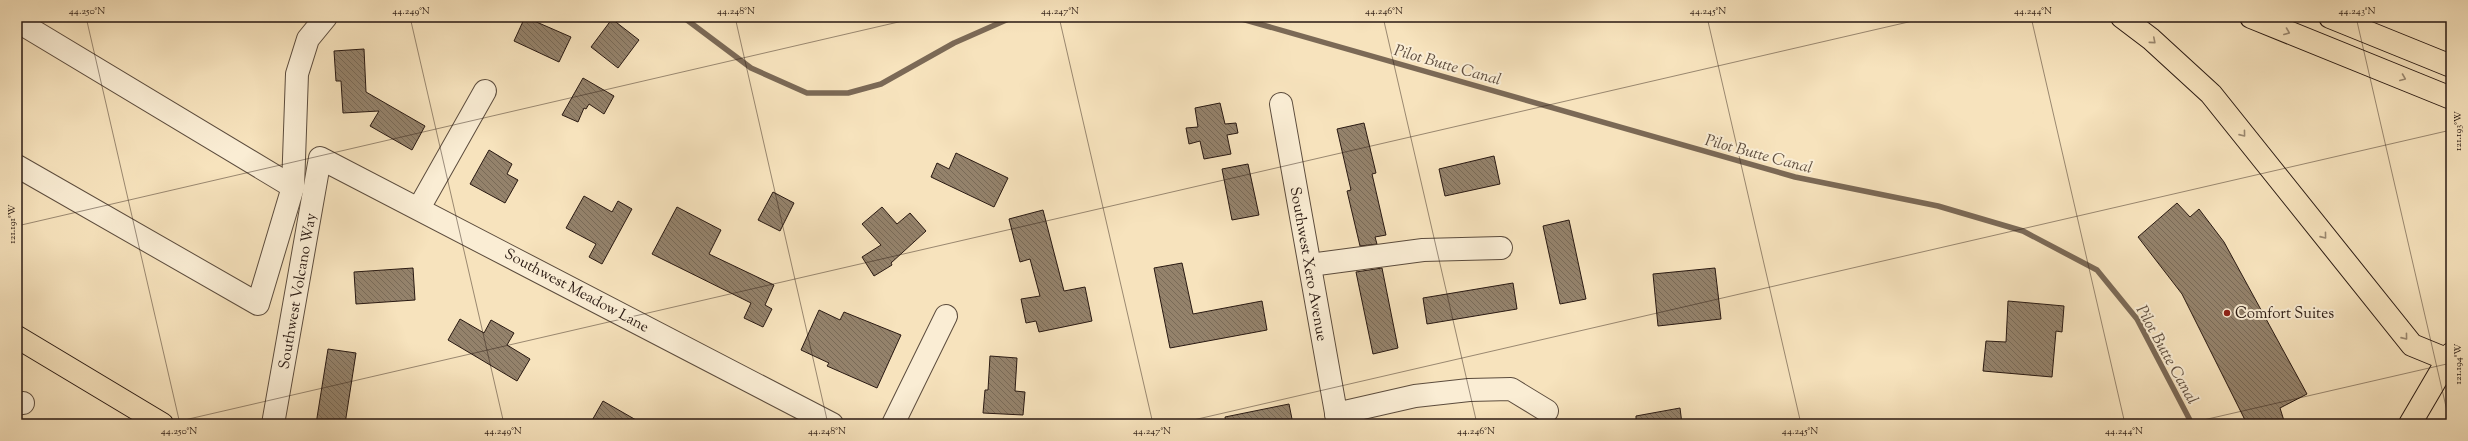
<svg xmlns="http://www.w3.org/2000/svg" width="2468" height="441" font-family="'Sorts Mill Goudy',serif">
<defs>
<pattern id="building-back-hatch" width="6" height="6" patternUnits="userSpaceOnUse"><rect width="6" height="6" fill="#94826b"/><path d="M-1 5l2 2M0 0l6 6M5-1l2 2" fill="none" stroke="#796a57"/></pattern>
</defs>
<rect width="100%" height="100%" fill="#f7e3bd"/>
<filter id="stains"><feTurbulence type="fractalNoise" baseFrequency=".005" numOctaves="4"/><feColorMatrix values="0 0 0 0 .2 0 0 0 0 .09 0 0 0 0 .02 0 0 0 .5 -.17"/></filter>
<radialGradient id="worn" r=".72"><stop offset=".6" stop-color="#630" stop-opacity="0"/><stop offset="1" stop-color="#630" stop-opacity=".3"/></radialGradient>
<g fill="none" stroke-linecap="round" stroke-linejoin="round">
<!-- stream -->
<g stroke="#7b6956" stroke-width="5.5">
<polyline points="683,17 751,68 807,93 848,93 881,84 954,43 1013,17"/>
<polyline points="1235,17 1795,177 1938,206 2023,231 2097,270 2137,319 2192,424"/>
</g>
</g>
<!-- building -->
<g fill="url(#building-back-hatch)" stroke="#291912">
<polygon points="525,17 571,37 559,62 514,41"/>
<polygon points="612,19 639,40 618,68 591,47"/>
<polygon points="364,49 366,92 425,126 412,150 370,126 379,111 343,113 341,81 336,81 334,51"/>
<polygon points="583,78 614,96 604,114 589,104 586,109 584,108 578,122 562,115"/>
<polygon points="1220,103 1225,124 1236,123 1238,133 1227,135 1231,154 1204,159 1200,141 1189,144 1186,128 1198,127 1195,108"/>
<polygon points="1364,123 1376,173 1372,174 1386,235 1375,237 1377,244 1360,246 1347,191 1351,190 1337,129"/>
<polygon points="489,150 512,164 507,174 518,180 505,203 470,184"/>
<polygon points="956,153 1008,178 994,207 931,177 937,163 949,169"/>
<polygon points="1494,156 1500,184 1445,196 1439,169"/>
<polygon points="1248,164 1259,215 1232,220 1222,169"/>
<polygon points="773,192 794,203 780,231 758,220"/>
<polygon points="584,196 612,212 618,201 632,209 602,264 589,257 596,244 566,228"/>
<polygon points="2177,203 2190,217 2199,209 2224,242 2307,394 2280,408 2285,424 2247,424 2182,294 2138,237"/>
<polygon points="677,207 721,230 709,254 774,285 765,305 772,309 763,327 744,318 751,303 652,254"/>
<polygon points="882,207 897,224 910,213 926,231 891,263 892,265 874,276 862,257 881,245 862,224"/>
<polygon points="1043,210 1064,291 1085,287 1092,321 1039,332 1036,321 1026,323 1021,299 1040,296 1030,259 1020,262 1009,219"/>
<polygon points="1569,220 1586,299 1560,304 1543,226"/>
<polygon points="1182,263 1193,314 1262,301 1267,330 1170,348 1154,268"/>
<polygon points="413,268 415,300 356,304 354,272"/>
<polygon points="1382,268 1398,348 1373,354 1356,272"/>
<polygon points="1715,268 1721,319 1658,326 1653,274"/>
<polygon points="1513,283 1517,309 1427,324 1423,298"/>
<polygon points="2008,301 2064,306 2062,332 2056,331 2052,377 1983,371 1986,341 2006,342"/>
<polygon points="819,310 840,320 844,312 901,335 877,388 827,366 829,363 801,350"/>
<polygon points="460,319 484,333 491,320 514,333 507,345 530,359 517,381 448,340"/>
<polygon points="328,349 356,353 345,424 316,424"/>
<polygon points="990,356 1017,358 1015,391 1025,392 1023,415 983,413 985,390 988,390"/>
<polygon points="603,401 643,424 590,424"/>
<polygon points="1289,404 1293,424 1226,424 1225,417"/>
<polygon points="1680,408 1682,424 1636,424 1636,416"/>
</g>
<g fill="none" stroke-linecap="round" stroke-linejoin="round">
<defs>
<g id="minor">
<polyline points="17,21 293,187"/>
<polyline points="1281,104 1338,424"/>
<polyline points="17,166 258,304 293,187 297,74 308,39 326,17"/>
<polyline points="419,208 485,91"/>
<polyline points="1310,265 1423,250 1501,248"/>
<polyline points="17,404 23,403"/>
<polyline points="1336,414 1415,396 1469,390 1511,389 1547,411"/>
<polyline points="273,424 320,158 832,424"/>
<polyline points="893,424 946,316"/>
</g>
<g id="major">
<polyline points="17,337 162,424"/>
<polyline points="2410,424 2451,354"/>
</g>
<g id="highway">
<polyline points="2122,17 2151,39 2211,94 2412,345 2451,361"/>
<polyline points="2251,17 2451,98"/>
<polyline points="2330,17 2451,66"/>
</g>
</defs>
<!-- minor casing -->
<use href="#minor" stroke="#5c4c3d" stroke-width="24"/>
<!-- major casing -->
<use href="#major" stroke="#291912" stroke-width="24"/>
<!-- highway casing -->
<use href="#highway" stroke="#291912" stroke-width="24"/>
<!-- minor -->
<use href="#minor" stroke="#faedd4" stroke-width="22"/>
<!-- major -->
<use href="#major" stroke="#f7e3bd" stroke-width="22"/>
<!-- highway -->
<use href="#highway" stroke="#f7e3bd" stroke-width="22"/>
</g>
<!-- one-way arrows -->
<defs><path id="oneway-chevron" d="M-2-3.5L2.5 0L-2 3.5" fill="none" stroke-width="1.6" stroke-linecap="round" stroke-linejoin="round"/></defs>
<g stroke="#9a8870">
<use href="#oneway-chevron" transform="translate(2287 32) rotate(22)"/>
<use href="#oneway-chevron" transform="translate(2153 41) rotate(41)"/>
<use href="#oneway-chevron" transform="translate(2403 78) rotate(22)"/>
<use href="#oneway-chevron" transform="translate(2243 134) rotate(51)"/>
<use href="#oneway-chevron" transform="translate(2324 236) rotate(51)"/>
<use href="#oneway-chevron" transform="translate(2405 337) rotate(51)"/>
</g>
<!-- ticks -->
<path fill="none" stroke="#291912" stroke-width="1" stroke-opacity="0.45" d="M86 17 180 424M410 17 504 424M735 17 828 424M1059 17 1153 424M1383 17 1477 424M1707 17 1801 424M2031 17 2125 424M2356 17 2450 424M17 226 920 17M167 424 1930 17M1176 424 2451 130M2186 424 2451 363"/>
<!-- markers -->
<circle fill="#8f2418" stroke="#faedd4" stroke-width="1.5" cx="2227" cy="313" r="4"/>
<g text-anchor="middle" stroke-width="4" stroke-linejoin="round" paint-order="stroke">
<!-- street labels -->
<g font-size="15" fill="#291912" stroke="#faedd4">
<text transform="translate(1309 264) rotate(80)" y="5">Southwest Xero Avenue</text>
<text transform="translate(577 290) rotate(28)" y="5">Southwest Meadow Lane</text>
<text transform="translate(297 291) rotate(-80)" y="5">Southwest Volcano Way</text>
</g>
<!-- poi labels -->
<g font-size="15" fill="#291912" stroke="#faedd4" text-anchor="start">
<text x="2235" y="318">Comfort Suites</text>
</g>
<!-- water labels -->
<g font-size="16" font-style="italic" fill="#5f4e3f" stroke="#faedd4">
<text transform="translate(1448 64) rotate(16)" y="6">Pilot Butte Canal</text>
<text transform="translate(1759 153) rotate(15)" y="6">Pilot Butte Canal</text>
<text transform="translate(2168 354) rotate(61)" y="6">Pilot Butte Canal</text>
</g>
</g>
<!-- margin -->
<rect width="2468" height="441" fill="none" stroke="#f7e3bd" stroke-width="44"/>
<rect x="22" y="22" width="2424" height="397" fill="none" stroke="#291912" stroke-width="1.5"/>
<g font-size="10" text-anchor="middle" fill="#291912">
<text x="87" y="14">44.250°N</text>
<text x="411" y="14">44.249°N</text>
<text x="736" y="14">44.248°N</text>
<text x="1060" y="14">44.247°N</text>
<text x="1384" y="14">44.246°N</text>
<text x="1708" y="14">44.245°N</text>
<text x="2033" y="14">44.244°N</text>
<text x="2357" y="14">44.243°N</text>
<text transform="translate(2457 131) rotate(-90)" y="4">121.193°W</text>
<text transform="translate(11 224) rotate(-90)" y="4">121.191°W</text>
<text transform="translate(2457 364) rotate(-90)" y="4">121.194°W</text>
<text x="179" y="434">44.250°N</text>
<text x="503" y="434">44.249°N</text>
<text x="827" y="434">44.248°N</text>
<text x="1152" y="434">44.247°N</text>
<text x="1476" y="434">44.246°N</text>
<text x="1800" y="434">44.245°N</text>
<text x="2124" y="434">44.244°N</text>
</g>
<rect width="100%" height="100%" filter="url(#stains)"/>
<rect width="100%" height="100%" fill="url(#worn)"/>
</svg>
